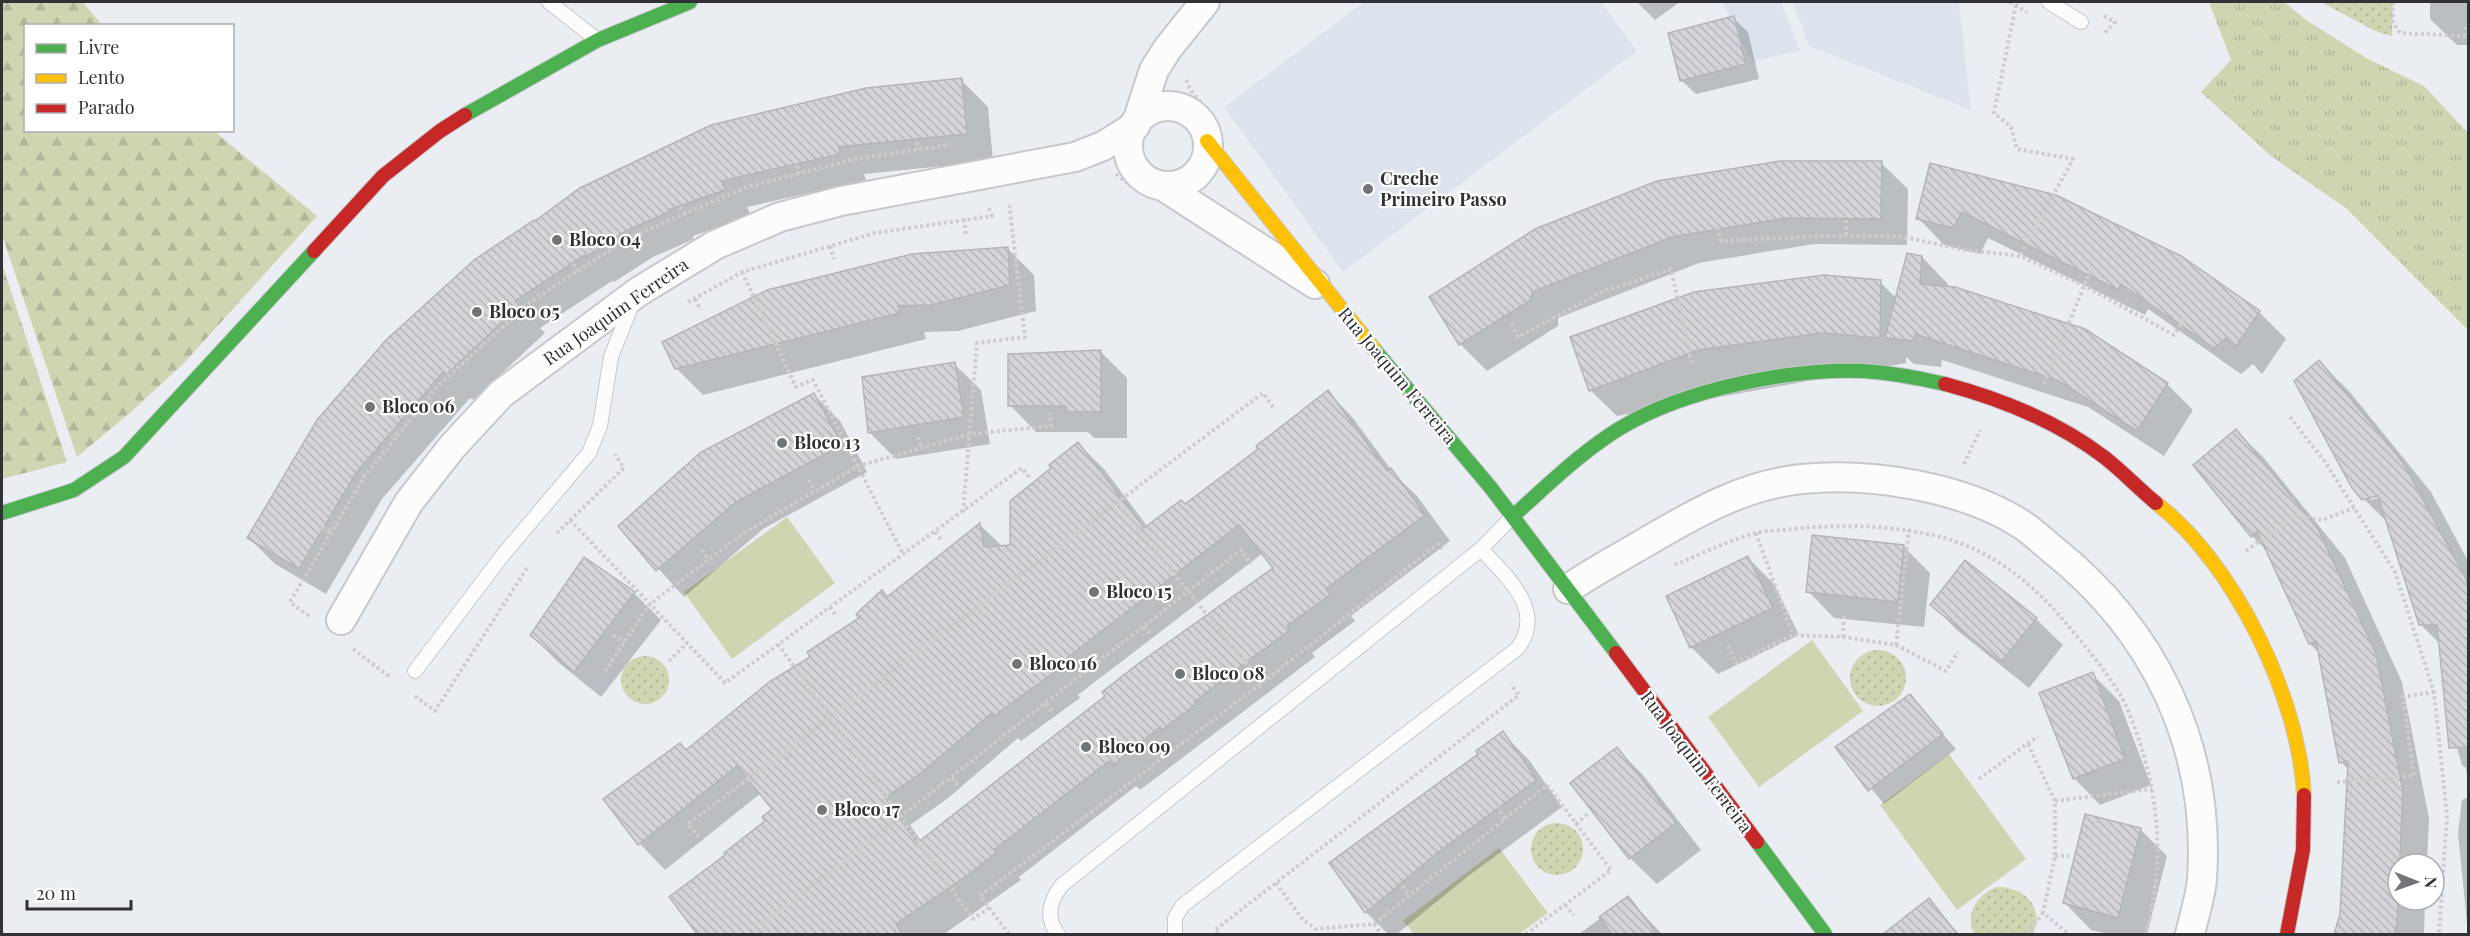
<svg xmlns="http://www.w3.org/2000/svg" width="2470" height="936" font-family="'Playfair Display',serif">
<defs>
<pattern id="grass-tufts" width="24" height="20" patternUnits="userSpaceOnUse" patternTransform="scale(1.5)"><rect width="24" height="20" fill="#ced5b1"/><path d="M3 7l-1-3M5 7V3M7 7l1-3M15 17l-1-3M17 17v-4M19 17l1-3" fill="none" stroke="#b1b799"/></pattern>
<pattern id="forest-firs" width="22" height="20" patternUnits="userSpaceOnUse" patternTransform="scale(1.5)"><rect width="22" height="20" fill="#ced5b1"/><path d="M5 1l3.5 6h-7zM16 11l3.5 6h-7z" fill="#b1b799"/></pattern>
<pattern id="park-dots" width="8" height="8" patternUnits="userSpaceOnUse" patternTransform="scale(1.5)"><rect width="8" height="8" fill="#ced5b1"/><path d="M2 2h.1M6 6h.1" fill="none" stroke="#b1b799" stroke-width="1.8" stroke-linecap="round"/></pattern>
<pattern id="building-back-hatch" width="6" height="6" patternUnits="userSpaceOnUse" patternTransform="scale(1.5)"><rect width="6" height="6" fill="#d4d4d8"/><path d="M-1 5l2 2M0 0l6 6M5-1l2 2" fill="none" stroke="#b6b6ba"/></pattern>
</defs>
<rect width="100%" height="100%" fill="#eaeef2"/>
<!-- built -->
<g fill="#dce3ed">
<polygon points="1364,2 1601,2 1637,51 1343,272 1224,107"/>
<polygon points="1722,2 1781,2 1800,50 1752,62"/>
<polygon points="1792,2 1959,2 1971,110 1809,46"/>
</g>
<!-- grass -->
<polygon fill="url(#grass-tufts)" points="2209,2 2284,2 2309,22 2368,59 2424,86 2468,133 2468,330 2346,208 2271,156 2201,92 2231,60"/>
<!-- forest -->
<g fill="url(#forest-firs)">
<polygon points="2,2 83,2 102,25 26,26 26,130 214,131 317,216 184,363 132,411 77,457 2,235"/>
<polygon points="2,264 67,462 2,479"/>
</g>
<!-- park -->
<g fill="url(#park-dots)">
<polygon points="2321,2 2393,2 2392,36 2375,31"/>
<circle cx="1878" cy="678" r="28"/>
<circle cx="645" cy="680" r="24"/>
<circle cx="1557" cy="849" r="26"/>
<path d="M1996 887C2024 886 2045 907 2033 934H1974C1965 913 1976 896 1996 887Z"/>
</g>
<!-- garden -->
<g fill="#ced5b1">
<polygon points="787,517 835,583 732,659 684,592"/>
<polygon points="1812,640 1863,711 1759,787 1708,717"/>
<polygon points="1949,754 2026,859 1957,910 1880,805"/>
<polygon points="1499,848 1548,913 1519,934 1414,934 1403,921"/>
</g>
<!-- shadow -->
<g fill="#0003" fill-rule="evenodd">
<polygon points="1637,2 1680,2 1655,20"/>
<polygon points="2430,2 2468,2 2468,45 2457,45 2430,19"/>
<polygon points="1733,18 1748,32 1759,79 1696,94 1681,80"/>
<polygon points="961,80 988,107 993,161 864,174 866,180 747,207 751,216 693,236 694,239 653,257 614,282 612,281 540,328 545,333 473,400 470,398 382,499 326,594 275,564 249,538 535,223"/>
<polygon points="1881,163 1908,189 1907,245 1814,244 1699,263 1558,318 1558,326 1487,371 1460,344 1431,297"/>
<polygon points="1931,165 2180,257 2259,312 2286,339 2262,374 2253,364 2241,374 2148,309 2145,315 1988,238 1980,254 1944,245 1918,218"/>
<polygon points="1008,249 1034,275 1036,311 958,331 924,332 926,339 703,395 676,368"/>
<polygon points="1922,257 1948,284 1948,288 2167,384 2193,410 2164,456 2088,407 1942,360 1941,367 1914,364 1906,357 1906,363 1617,416 1590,390 1880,282 1897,299"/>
<polygon points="1100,351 1127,378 1127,438 1094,438 1088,432 1036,432 1010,405"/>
<path d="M2319 362 2349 391 2431 492 2468 561V787L2466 768 2462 765 2448 717 2440 644 2421 625 2389 524 2364 499ZM2385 493 2386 496 2370 500V497Z"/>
<polygon points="954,364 981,390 990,444 896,459 870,433"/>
<path d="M1328 392 1353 418 1395 475 1417 496 1450 541 1351 616 1355 621 1312 653 1315 657 1140 790 1136 786 1019 877 1021 880 944 934H699L671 897 767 821 774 810 761 793 665 870 640 844 686 751 813 658 861 618 882 592 888 598 980 525 1003 547 1012 546 1053 468 1078 444 1104 469 1148 527 1185 506 1260 449ZM1263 553 1275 568 922 842 910 825 947 799 1018 738 1021 741 1080 698 1078 695Z"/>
<polygon points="814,395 840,421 867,472 763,529 684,597 620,526"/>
<polygon points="2236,431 2263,457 2345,558 2402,682 2429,818 2427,864 2398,864 2398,900 2425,900 2424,934 2336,934 2342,914 2349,770 2341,762 2320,654 2310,644 2268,552 2252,536"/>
<polygon points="1903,546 1930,573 1924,627 1834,618 1808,591"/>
<polygon points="1748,558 1774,584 1799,635 1718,674 1691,647 1668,597"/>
<polygon points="584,559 634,593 661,620 601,697 558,662 532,635"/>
<polygon points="1932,605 2036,619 2063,645 2029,688 1958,631"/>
<polygon points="2092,674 2119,701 2151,785 2100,805 2074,778"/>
<polygon points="1910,696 1956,749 1884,804 1837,747"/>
<polygon points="1502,733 1529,760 1562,807 1467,877 1397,934 1388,934 1366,912 1480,754"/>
<polygon points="1617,749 1643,775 1701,850 1657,884 1630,858"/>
<polygon points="2468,797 2468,934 2458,833 2462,800"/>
<polygon points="2140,829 2167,856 2147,934 2110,934 2091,930 2065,903"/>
<polygon points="1628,898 1662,934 1579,934"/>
<polygon points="1929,900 1959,934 1894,934 1891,931"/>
</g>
<!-- building -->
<g fill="url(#building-back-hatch)" stroke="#b5b5b9" stroke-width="1.5" fill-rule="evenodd">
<polygon points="1734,16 1746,64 1680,81 1668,33"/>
<polygon points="962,78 967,134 839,147 840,154 722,181 725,190 668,210 669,212 626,231 586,257 585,255 515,301 519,306 446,375 443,372 356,473 299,569 247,538 317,420 386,340 474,260 534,220 535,221 580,188 711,125 866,88"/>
<polygon points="1780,161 1882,161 1881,219 1786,218 1672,237 1532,292 1532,299 1459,345 1429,297 1535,229 1657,181"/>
<polygon points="1930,163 2056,195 2181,256 2260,311 2235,348 2226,338 2214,348 2121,284 2118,290 1962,212 1953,228 1916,219"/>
<polygon points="1008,247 1010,285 931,305 898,306 900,313 675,369 662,342 767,290 912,254"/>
<polygon points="1907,253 1922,256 1920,284 1955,287 2085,329 2168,383 2137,431 2059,381 1915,334 1915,341 1885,338"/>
<polygon points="1824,275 1881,280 1880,338 1822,333 1699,350 1589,391 1570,337 1694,292"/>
<polygon points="1101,350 1101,412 1066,412 1066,406 1008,406 1008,354"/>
<polygon points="2319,360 2402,461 2466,579 2469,589 2469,747 2449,748 2437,625 2419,625 2378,496 2362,500 2352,488 2294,381"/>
<polygon points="955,362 964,417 868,433 862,377"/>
<path d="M1328 390 1387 471 1391 468 1425 515 1326 589 1330 595 1287 626 1290 630 1233 672 1194 702 1196 704 1162 730 1160 727 1113 765 1109 761 994 850 996 853 968 875 896 924 902 934H697L669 897 725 855 724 853 765 821 762 817 772 809 737 766 638 845 603 799 680 743 686 750 769 682 810 657 807 652 859 618 856 614 882 590 887 597 980 523 984 547 1010 545V501L1051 468 1049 465 1078 442 1144 528 1181 500 1185 504 1258 449 1256 446ZM1239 525 1273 568 1139 663 1102 692 1105 696 917 843 885 798 921 773 992 713 994 716 1056 671 1053 669Z"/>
<polygon points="814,393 842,445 736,502 656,571 618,526 701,452"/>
<polygon points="2236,429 2318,529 2376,654 2403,791 2397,923 2394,934 2334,934 2340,914 2348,761 2339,763 2316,641 2309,644 2257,531 2251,537 2193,465"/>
<polygon points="1812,535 1904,545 1898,602 1806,592"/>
<polygon points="1748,556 1773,608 1690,648 1666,596"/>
<polygon points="584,557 635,592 574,672 530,635"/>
<polygon points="1965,560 2037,618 2001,662 1930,605"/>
<polygon points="2093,672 2125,759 2073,779 2039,693"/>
<polygon points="1910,694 1943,734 1868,791 1835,747"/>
<polygon points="1503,731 1537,780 1441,850 1365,913 1329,863 1478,754 1476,751"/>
<polygon points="1617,747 1676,823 1629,859 1570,783"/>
<polygon points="2085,814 2141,828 2118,918 2063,903"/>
<polygon points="1628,896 1657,934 1612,934 1599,917"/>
<polygon points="1929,898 1957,934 1883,934"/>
</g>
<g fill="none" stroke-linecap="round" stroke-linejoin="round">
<defs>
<g id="lane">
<polyline points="549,2 596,39"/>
<polyline points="2049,2 2081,22"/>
<polyline points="415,671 502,556 589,453 600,426 611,357 632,304"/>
<path d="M1058 934C1045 918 1050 900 1062 885L1481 549 1513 516"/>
<path d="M1175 934V918L1182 906 1518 648C1546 610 1506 576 1481 549"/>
</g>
<g id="street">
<circle cx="1168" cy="146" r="40"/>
<polyline points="1137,122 1154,70 1168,48 1205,2"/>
<polyline points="1163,186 1315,284"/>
<path d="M1568 589C1589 574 1612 562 1634 549 1687 518 1740 485 1802 479 1871 472 1963 487 2021 524 2032 531 2042 541 2052 549 2154 630 2211 746 2202 878 2201 896 2194 916 2190 934"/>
<polyline points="341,620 409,502 452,447 501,394 638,292 715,245 780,217 841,201 1075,157 1103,146 1135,126"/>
</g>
<g id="fast">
<polyline points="465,115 598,40 690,2"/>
<polyline points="1374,349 1491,488 1616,653"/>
<polyline points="2,513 74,490 124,457 314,251"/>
<path d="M1513 516C1548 485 1582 451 1622 427 1686 389 1791 368 1864 371 1892 373 1919 378 1945 384"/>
<polyline points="1757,842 1825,934"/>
</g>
<g id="slow">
<polyline points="1207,141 1374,349"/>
<path d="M2156 503C2234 563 2299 697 2304 795"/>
</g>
<g id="jam">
<polyline points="314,251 383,176 440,131 465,115"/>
<path d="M1945 384C2001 399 2057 421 2104 457 2122 471 2138 488 2156 503"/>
<polyline points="1616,653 1757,842"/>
<polyline points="2287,934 2303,850 2304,795"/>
</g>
</defs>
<!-- lane casing -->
<use href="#lane" stroke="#c6c8cc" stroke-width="16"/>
<!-- street casing -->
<use href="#street" stroke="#c6c8cc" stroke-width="32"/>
<!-- fast casing -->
<use href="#fast" stroke="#c6c8cc" stroke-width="16"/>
<!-- slow casing -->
<use href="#slow" stroke="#c6c8cc" stroke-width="16"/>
<!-- jam casing -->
<use href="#jam" stroke="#c6c8cc" stroke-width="16"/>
<!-- path -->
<g stroke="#cdcdd0" stroke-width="4" stroke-dasharray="3 3" stroke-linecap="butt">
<polyline points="2010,2 2027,12"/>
<polyline points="2393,2 2393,22 2400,33 2468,36"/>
<polyline points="2016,5 1994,113 2011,127 2017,149 2073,159 2020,256"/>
<polyline points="2104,16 2115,22 2104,34"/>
<polyline points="2466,36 2466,24"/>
<polyline points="1186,80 1190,89 1205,108"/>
<polyline points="917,142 919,149"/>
<polyline points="797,166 799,174"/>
<polyline points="1116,174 1131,186"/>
<polyline points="680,207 684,214"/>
<polyline points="964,219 966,236"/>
<polyline points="1718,227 1721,241 1846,235 1904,237 1965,250 2020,256 2085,286 2174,335 2184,318"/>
<polyline points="1846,235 1846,216"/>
<polyline points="830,246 834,259"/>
<polyline points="573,264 578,271"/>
<polyline points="742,272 796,387 813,380 903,554"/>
<polyline points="695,299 701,310"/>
<polyline points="688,302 742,272 875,233 992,216 988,206"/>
<polyline points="1511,324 1518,337 1604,291 1671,269 1692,364"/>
<polyline points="477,339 483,345"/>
<polyline points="2044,384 2091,269"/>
<polyline points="2290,417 2325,462 2395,572 2434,692 2447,816 2439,934"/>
<polyline points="391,428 398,435"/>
<polyline points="919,437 921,448"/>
<polyline points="1964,464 1980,430"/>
<polyline points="809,480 815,491"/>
<polyline points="1117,503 1262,683"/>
<polyline points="963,512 977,343 1025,337 1009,202"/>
<polyline points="570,520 725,683 1022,468 1031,479"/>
<polyline points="322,527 331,532"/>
<polyline points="935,532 942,541"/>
<polyline points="557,533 624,468 615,454"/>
<polyline points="1076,533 1084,543"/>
<polyline points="1756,533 1793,635"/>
<polyline points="702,550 709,560"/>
<polyline points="2246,551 2294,516 2322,520 2354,508"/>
<path d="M1675 565C1701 554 1729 540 1756 533 1767 530 1780 531 1792 529 1842 524 1892 525 1941 537 1993 551 2032 583 2066 623 2085 646 2115 681 2127 708 2158 782 2167 857 2146 934"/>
<polyline points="830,607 837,617"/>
<polyline points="977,608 984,616"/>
<polyline points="309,616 290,602 364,477 437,387 530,302 627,239 744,188 855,159 950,145"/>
<polyline points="1143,627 1152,635"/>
<polyline points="613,635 624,643"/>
<polyline points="1843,637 1844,614"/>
<polyline points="778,644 973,919 989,908"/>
<polyline points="1896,645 1909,530"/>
<polyline points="1728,646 1736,663 1793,635 1843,637 1896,645 1946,671 1958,652"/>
<polyline points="353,649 390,677"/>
<polyline points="669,661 687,643"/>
<polyline points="605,671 650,604 744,533 858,466 970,434 1051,426 1050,413"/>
<polyline points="883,678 890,688"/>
<polyline points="415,696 435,711 527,568"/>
<polyline points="1046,704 1053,713"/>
<polyline points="2028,744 2055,801 2055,856 2043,913 2069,934"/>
<polyline points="785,751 792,761"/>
<polyline points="952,778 958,786"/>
<polyline points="1979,779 2038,736"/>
<polyline points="2337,782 2414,776 2403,697 2434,692"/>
<polyline points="2055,801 2152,789"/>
<polyline points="1497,806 1505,819"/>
<polyline points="1576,824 1589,813"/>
<polyline points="699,837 688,824 1263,393 1273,407"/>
<polyline points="859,850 867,858"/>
<polyline points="2055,856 2069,856"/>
<polyline points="1399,881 1409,895"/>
<polyline points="1276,883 1303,920 1316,929 1374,924 1547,785 1611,870 1526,934"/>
<polyline points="1565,905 1574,915"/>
<polyline points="1374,924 1381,934"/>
<polyline points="771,934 763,924 1241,550 1251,564"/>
<polyline points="1009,934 980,896 1262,683 1438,544 1442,549"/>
<polyline points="1218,934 1215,930 1519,695 1511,684"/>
<polyline points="2027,934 2043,913"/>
</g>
<!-- lane -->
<use href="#lane" stroke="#fcfcfd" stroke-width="14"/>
<!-- street -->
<use href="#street" stroke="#fcfcfd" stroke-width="28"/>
<!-- fast -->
<use href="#fast" stroke="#4caf50" stroke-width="14"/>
<!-- slow -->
<use href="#slow" stroke="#ffc107" stroke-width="14"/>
<!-- jam -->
<use href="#jam" stroke="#c62828" stroke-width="14"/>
</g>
<!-- markers -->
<g fill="#717478" stroke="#fff" stroke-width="2">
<circle cx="1368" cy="189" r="6"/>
<circle cx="557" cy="240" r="6"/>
<circle cx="477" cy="312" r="6"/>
<circle cx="370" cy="407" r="6"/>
<circle cx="782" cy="443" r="6"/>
<circle cx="1094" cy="592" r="6"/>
<circle cx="1017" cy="664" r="6"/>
<circle cx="1180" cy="674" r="6"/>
<circle cx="1086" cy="747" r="6"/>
<circle cx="822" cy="810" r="6"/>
</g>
<g text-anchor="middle" stroke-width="4.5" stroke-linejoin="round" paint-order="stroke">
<!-- poi labels -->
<g font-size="18" font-weight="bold" fill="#303236" stroke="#fff" text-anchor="start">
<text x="1380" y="185">Creche<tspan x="1380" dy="21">Primeiro Passo</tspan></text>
<text x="569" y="246">Bloco 04</text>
<text x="489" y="318">Bloco 05</text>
<text x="382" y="413">Bloco 06</text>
<text x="794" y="449">Bloco 13</text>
<text x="1106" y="598">Bloco 15</text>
<text x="1029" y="670">Bloco 16</text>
<text x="1192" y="680">Bloco 08</text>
<text x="1098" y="753">Bloco 09</text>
<text x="834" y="816">Bloco 17</text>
</g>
<!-- street labels -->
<g font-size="18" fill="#303236" stroke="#fff">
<text transform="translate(616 312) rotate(-35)" y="6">Rua Joaquim Ferreira</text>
<text transform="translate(1397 376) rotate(50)" y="6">Rua Joaquim Ferreira</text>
<text transform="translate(1696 762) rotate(53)" y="6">Rua Joaquim Ferreira</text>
</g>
</g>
<!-- border -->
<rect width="2470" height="936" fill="none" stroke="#303236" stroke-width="6"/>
<!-- legend -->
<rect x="24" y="24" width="210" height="108" fill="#ffffff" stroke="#acadaf" stroke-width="1.5"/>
<rect x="36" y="44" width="30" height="9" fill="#4caf50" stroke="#acadaf" stroke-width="1.5"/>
<text x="78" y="54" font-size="18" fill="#303236">Livre</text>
<rect x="36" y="74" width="30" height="9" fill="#ffc107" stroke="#acadaf" stroke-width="1.5"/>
<text x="78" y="84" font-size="18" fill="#303236">Lento</text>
<rect x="36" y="104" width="30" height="9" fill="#c62828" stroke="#acadaf" stroke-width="1.5"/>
<text x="78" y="114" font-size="18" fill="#303236">Parado</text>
<!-- north arrow -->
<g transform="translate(2416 882) rotate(91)"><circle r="28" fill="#ffffff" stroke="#acadaf" stroke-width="1.5"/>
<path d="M0-4.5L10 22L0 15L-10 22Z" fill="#717478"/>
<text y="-9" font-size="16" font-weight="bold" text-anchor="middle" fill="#303236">N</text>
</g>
<!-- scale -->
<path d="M27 900v9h104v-9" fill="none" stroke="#303236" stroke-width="3"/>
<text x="36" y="900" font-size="18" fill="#303236" stroke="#ffffff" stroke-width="4.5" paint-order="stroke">20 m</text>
</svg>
